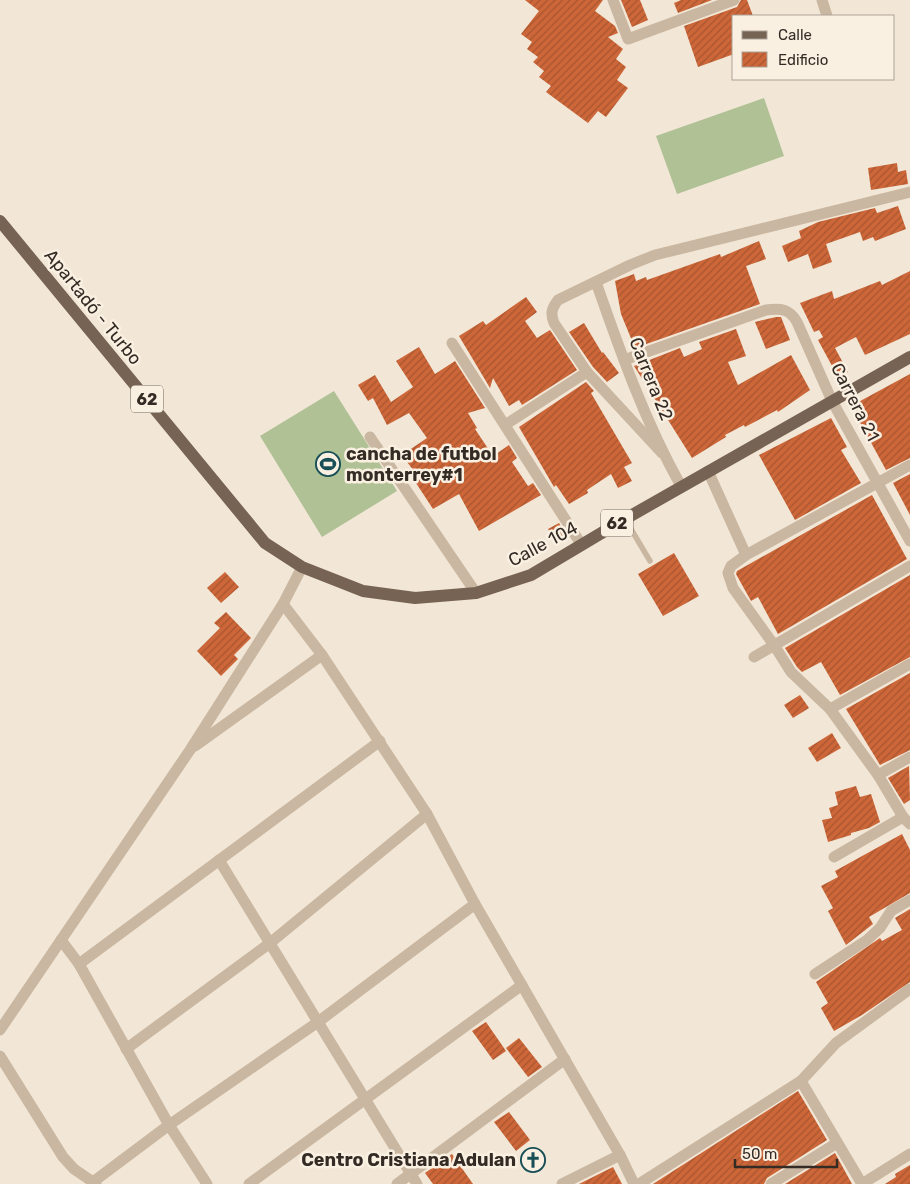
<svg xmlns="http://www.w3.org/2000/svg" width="910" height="1184" font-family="Rubik,sans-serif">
<defs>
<pattern id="building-hatch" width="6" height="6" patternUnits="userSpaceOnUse" patternTransform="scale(1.25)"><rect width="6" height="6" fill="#cd6739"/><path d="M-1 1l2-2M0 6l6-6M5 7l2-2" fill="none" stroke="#a75530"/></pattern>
</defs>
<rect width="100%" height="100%" fill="#f2e7d6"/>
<!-- pitch -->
<g fill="#afc195">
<polygon points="764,98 784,156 677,194 656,136"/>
<polygon points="334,391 397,491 322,537 260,436"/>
</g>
<!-- building -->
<g fill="url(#building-hatch)">
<polygon points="525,0 603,0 595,11 615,26 618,33 608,37 623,49 616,59 626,67 617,80 628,88 606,117 598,111 588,123 546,92 551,86 539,77 544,71 533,62 538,57 527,49 532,42 521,34 539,11"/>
<polygon points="621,0 640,0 648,20 632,27"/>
<polygon points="681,0 712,0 678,13 674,3"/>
<polygon points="741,0 747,0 753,16 734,16 734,54 698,67 684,26 737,7"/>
<polygon points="897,163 898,172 906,170 908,184 871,190 868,168"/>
<polygon points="898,206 906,229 875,241 873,237 863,241 860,232 826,244 832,262 813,269 808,254 788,262 782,246 801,238 799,231 818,222 875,208 877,213"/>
<polygon points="759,241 766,259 746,266 760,304 635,348 621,314 615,281 634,274 636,281 646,277 647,280 720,254 721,257"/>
<polygon points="910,271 910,334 865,355 856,337 835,348 848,372 838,377 818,340 823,337 819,330 814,332 800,303 832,291 834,299 880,281 882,285"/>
<polygon points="526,297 537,312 525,321 537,338 550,330 577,370 522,405 519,400 509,406 493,378 490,388 459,336 483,321 486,325"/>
<polygon points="776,317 781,317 790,340 766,349 755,322"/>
<polygon points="584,323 602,353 603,352 619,373 607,382 593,367 569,332"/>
<polygon points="736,329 746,356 728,362 738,385 791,355 810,390 778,412 777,410 745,427 744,425 725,435 726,437 692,458 634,366 680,348 684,357 702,349 699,342"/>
<polygon points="419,347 435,374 455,361 485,408 468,413 477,428 475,429 493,456 509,445 517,458 512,462 528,486 533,483 541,495 479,531 459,494 433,509 414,480 419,478 402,455 427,438 409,413 387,425 373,398 368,401 358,385 375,375 391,402 413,387 396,361"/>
<polygon points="910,374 910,458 886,470 851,406"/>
<polygon points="586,382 594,391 591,393 632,463 624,467 632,481 618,488 611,474 587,490 588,493 569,504 556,485 554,487 519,427"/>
<polygon points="831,418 847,447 841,450 861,483 795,520 759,455"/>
<polygon points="910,474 910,515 893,483"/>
<polygon points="872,495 907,559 778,634 758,597 751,601 736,574 737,571"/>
<polygon points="559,523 566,534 555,540 548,529"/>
<polygon points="674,553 699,596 663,616 638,574"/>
<polygon points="225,572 239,587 221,603 207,588"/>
<polygon points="910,575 910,657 840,695 821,662 802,672 797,667 785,648"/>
<polygon points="226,612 251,638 234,655 238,659 221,676 197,651 220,628 214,623"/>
<polygon points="910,673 910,750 880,765 846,709"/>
<polygon points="800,695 809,708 793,718 784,705"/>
<polygon points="832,733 841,748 817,762 808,748"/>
<polygon points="909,766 910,800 904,804 888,778"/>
<polygon points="856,786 860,797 871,794 880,822 869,828 851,833 851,835 828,842 822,820 832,818 829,808 838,805 835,792"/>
<polygon points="902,834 910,850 910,893 869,917 873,924 846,945 828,911 833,908 821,886 838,877 835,871"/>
<polygon points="910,909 910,982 862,1015 834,1031 821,1008 828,1003 816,982 880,938 882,941 902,930 895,918"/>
<polygon points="486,1022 506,1051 493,1060 472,1031"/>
<polygon points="519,1038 542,1067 528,1077 506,1048"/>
<polygon points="798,1091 827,1140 767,1178 764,1184 653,1184"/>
<polygon points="509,1112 530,1140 516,1151 494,1122"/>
<polygon points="835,1153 852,1184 785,1184"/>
<polygon points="452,1154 473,1184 433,1184 425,1173"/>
<polygon points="910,1165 910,1184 885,1184 896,1177 895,1174"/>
<polygon points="613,1167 622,1184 579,1184"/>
</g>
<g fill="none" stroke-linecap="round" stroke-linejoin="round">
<!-- lane -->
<polyline stroke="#cab7a1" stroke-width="5.5" points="625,519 650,561"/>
<!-- street -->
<g stroke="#cab7a1" stroke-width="11">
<polyline points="613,0 628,39 734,0"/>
<polyline points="822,0 827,16"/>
<path d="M596 282C620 351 645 422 681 486"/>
<polyline points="452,343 581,544"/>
<path d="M624 360 766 310C781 308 790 309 797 322L832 401 910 541"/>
<polyline points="505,425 587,372"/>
<polyline points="370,437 476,593"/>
<path d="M662 453 587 372 554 323C550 313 552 308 558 300L630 265 655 255 910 192"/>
<polyline points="910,465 746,555 731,566 728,573 733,588 774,645 791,672 830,709 878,775 903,817 910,824"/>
<polyline points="708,471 746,555"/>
<polyline points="283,604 322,655 427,814 475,904 620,1155 634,1184"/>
<polyline points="754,657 910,566"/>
<polyline points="830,709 910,664"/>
<polyline points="195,746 322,655"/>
<polyline points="878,775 910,757"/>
<polyline points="834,857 903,817"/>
<polyline points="219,860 417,1184"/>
<polyline points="61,940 79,964 169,1125 207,1184"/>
<polyline points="79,964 380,741"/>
<polyline points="815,974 867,940 880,928 891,911 910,900"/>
<polyline points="0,1030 190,750 283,604 302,567"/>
<polyline points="126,1049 270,943 427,814"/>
<polyline points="0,1056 63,1157 74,1169 96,1184"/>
<polyline points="801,1081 862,1184"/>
<polyline points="93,1182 169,1125 318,1022 475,904"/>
<polyline points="249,1184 522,985"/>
<polyline points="397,1184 565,1059"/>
<polyline points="562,1184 620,1155"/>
<polyline points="639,1184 801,1081 836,1043 910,989"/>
<polyline points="771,1184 837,1143"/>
<polyline points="862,1184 910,1154"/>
</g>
<!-- primary -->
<polyline stroke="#776354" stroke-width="12" points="0,221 265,543 302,567 363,591 415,598 476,593 531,575 625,519 910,357"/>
</g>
<!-- icons -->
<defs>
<symbol id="stadium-ring" viewBox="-11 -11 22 22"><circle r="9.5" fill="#faf0e2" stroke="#184f57" stroke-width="1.5"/><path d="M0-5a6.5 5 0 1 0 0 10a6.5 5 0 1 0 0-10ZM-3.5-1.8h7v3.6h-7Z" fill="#184f57"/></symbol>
<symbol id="church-ring" viewBox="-11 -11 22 22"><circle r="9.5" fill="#faf0e2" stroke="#184f57" stroke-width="1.5"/><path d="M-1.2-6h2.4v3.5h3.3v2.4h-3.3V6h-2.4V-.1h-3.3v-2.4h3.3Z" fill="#184f57"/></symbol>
</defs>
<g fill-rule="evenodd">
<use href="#stadium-ring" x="314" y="450" width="28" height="28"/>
<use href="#church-ring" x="519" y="1146" width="28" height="28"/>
</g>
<g text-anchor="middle" stroke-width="5" stroke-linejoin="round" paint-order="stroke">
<!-- shield labels -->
<g fill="#faf0e2" stroke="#6f665e" stroke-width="1">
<rect x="131" y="385.5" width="32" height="27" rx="4"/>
<rect x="601" y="509.5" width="32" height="27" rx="4"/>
</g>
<g font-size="16" font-weight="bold" fill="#342b25">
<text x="147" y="405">62</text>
<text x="617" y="529">62</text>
</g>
<!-- street labels -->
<g font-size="18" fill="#342b25" stroke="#faf0e2">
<text transform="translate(93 307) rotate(51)" y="6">Apartadó - Turbo</text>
<text transform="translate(651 379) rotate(68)" y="6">Carrera 22</text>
<text transform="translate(855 402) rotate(63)" y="6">Carrera 21</text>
<text transform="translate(543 544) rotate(-28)" y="6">Calle 104</text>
</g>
<!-- poi labels -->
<g font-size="18" font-weight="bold" fill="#342b25" stroke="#faf0e2" text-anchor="start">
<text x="346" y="460">cancha de futbol<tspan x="346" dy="21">monterrey#1</tspan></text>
<text x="516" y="1166" text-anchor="end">Centro Cristiana Adulan</text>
</g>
</g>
<!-- legend -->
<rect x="732" y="15" width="162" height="65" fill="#faf0e2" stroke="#aba196"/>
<rect x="742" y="31" width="25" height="8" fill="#776354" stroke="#aba196"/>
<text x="778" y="40" font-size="15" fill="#342b25">Calle</text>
<rect x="742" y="52" width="25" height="15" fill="url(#building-hatch)" stroke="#aba196"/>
<text x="778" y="65" font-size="15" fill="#342b25">Edificio</text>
<!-- scale -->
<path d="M735 1159v8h102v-8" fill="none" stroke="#342b25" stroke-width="2.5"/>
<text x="742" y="1159" font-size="15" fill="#342b25" stroke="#faf0e2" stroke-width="4" paint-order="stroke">50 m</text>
</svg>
